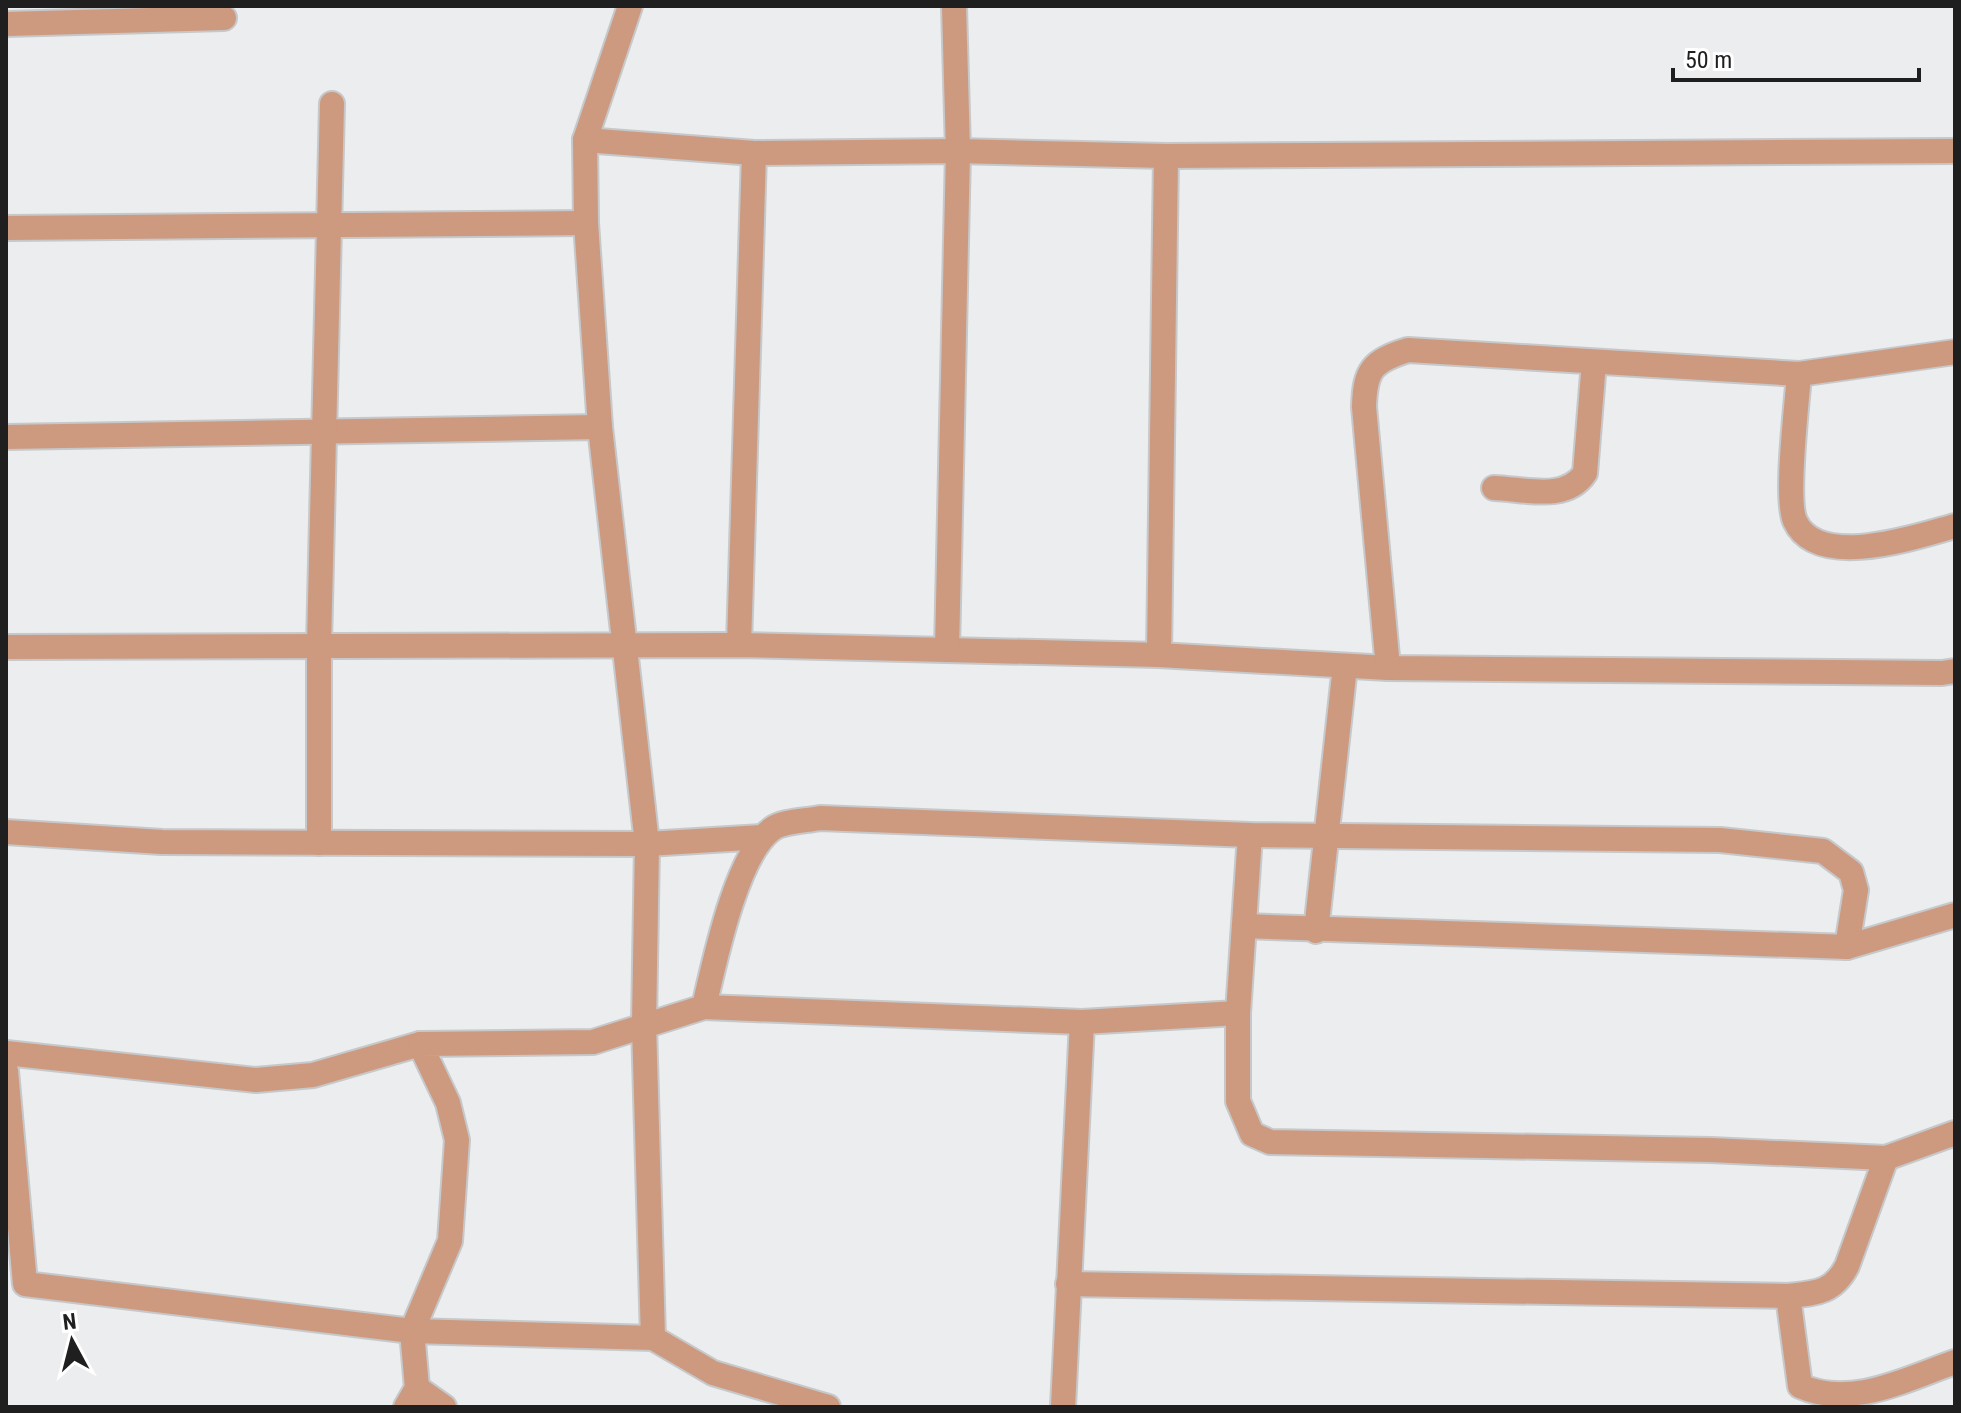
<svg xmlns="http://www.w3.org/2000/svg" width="1961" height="1413" font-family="'Roboto Condensed',sans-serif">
<rect width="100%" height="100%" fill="#ebedef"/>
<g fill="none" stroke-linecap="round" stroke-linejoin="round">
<defs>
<g id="minor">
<polyline points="630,6 585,140 586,223 600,427 647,844 644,1025 653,1338"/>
<polyline points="6,24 224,18"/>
<polyline points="585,140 754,153 958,151 1166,156 1955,151"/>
<polyline points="6,228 586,223"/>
<path d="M1799 374C1797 404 1785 498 1795 521 1818 571 1918 536 1955 526"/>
<polyline points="6,437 600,427"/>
<path d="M1494 488C1525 489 1566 502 1585 473L1594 362"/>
<polyline points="739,645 754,153"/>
<polyline points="6,647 739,645 1159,655 1388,668 1942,673 1955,671"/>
<polyline points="947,650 958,151 954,6"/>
<polyline points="1159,655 1166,156"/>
<path d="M1388 668 1364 407C1365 370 1372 361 1408 350L1799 374 1955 352"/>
<polyline points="6,832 162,842 647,844 762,837"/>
<polyline points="319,843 319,644 332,104"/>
<polyline points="1244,926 1847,947 1955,915"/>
<polyline points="1316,931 1345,666"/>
<polyline points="704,1007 1082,1022"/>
<polyline points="1238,1013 1238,1101 1252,1134 1270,1142 1711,1150 1886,1158 1955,1133"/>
<polyline points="6,1053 256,1080 313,1075 420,1044"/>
<path d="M6 1071 25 1284 412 1331 450 1241 457 1140 448 1103 420 1044 593 1042 704 1007C714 964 736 855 772 829 783 821 805 821 820 818L1250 835 1720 840 1823 851 1851 872 1856 890 1847 947"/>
<path d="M1068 1284 1788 1296C1816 1293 1833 1293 1847 1266L1886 1158"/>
<path d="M1788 1296 1800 1386C1851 1409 1906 1379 1955 1362"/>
<polyline points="417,1388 444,1407"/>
<polyline points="406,1407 417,1388 412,1331 653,1338 713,1373 828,1407"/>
<polyline points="1063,1407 1082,1022 1238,1013 1250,835"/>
</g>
</defs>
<!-- minor casing -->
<use href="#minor" stroke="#c6c8ca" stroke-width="28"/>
<!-- minor -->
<use href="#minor" stroke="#cd997f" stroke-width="24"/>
</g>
<!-- border -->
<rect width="1961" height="1413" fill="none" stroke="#1f1f20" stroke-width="16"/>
<!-- north arrow -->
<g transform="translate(72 1341) rotate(353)" stroke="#ffffff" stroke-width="6" paint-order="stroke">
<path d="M0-6L14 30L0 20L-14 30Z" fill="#1f1f20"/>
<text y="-12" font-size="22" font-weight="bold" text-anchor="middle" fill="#1f1f20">N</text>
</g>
<!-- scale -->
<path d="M1673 68v12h246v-12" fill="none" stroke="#1f1f20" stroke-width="4"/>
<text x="1685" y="68" font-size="24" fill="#1f1f20" stroke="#ffffff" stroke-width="6" paint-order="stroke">50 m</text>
</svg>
